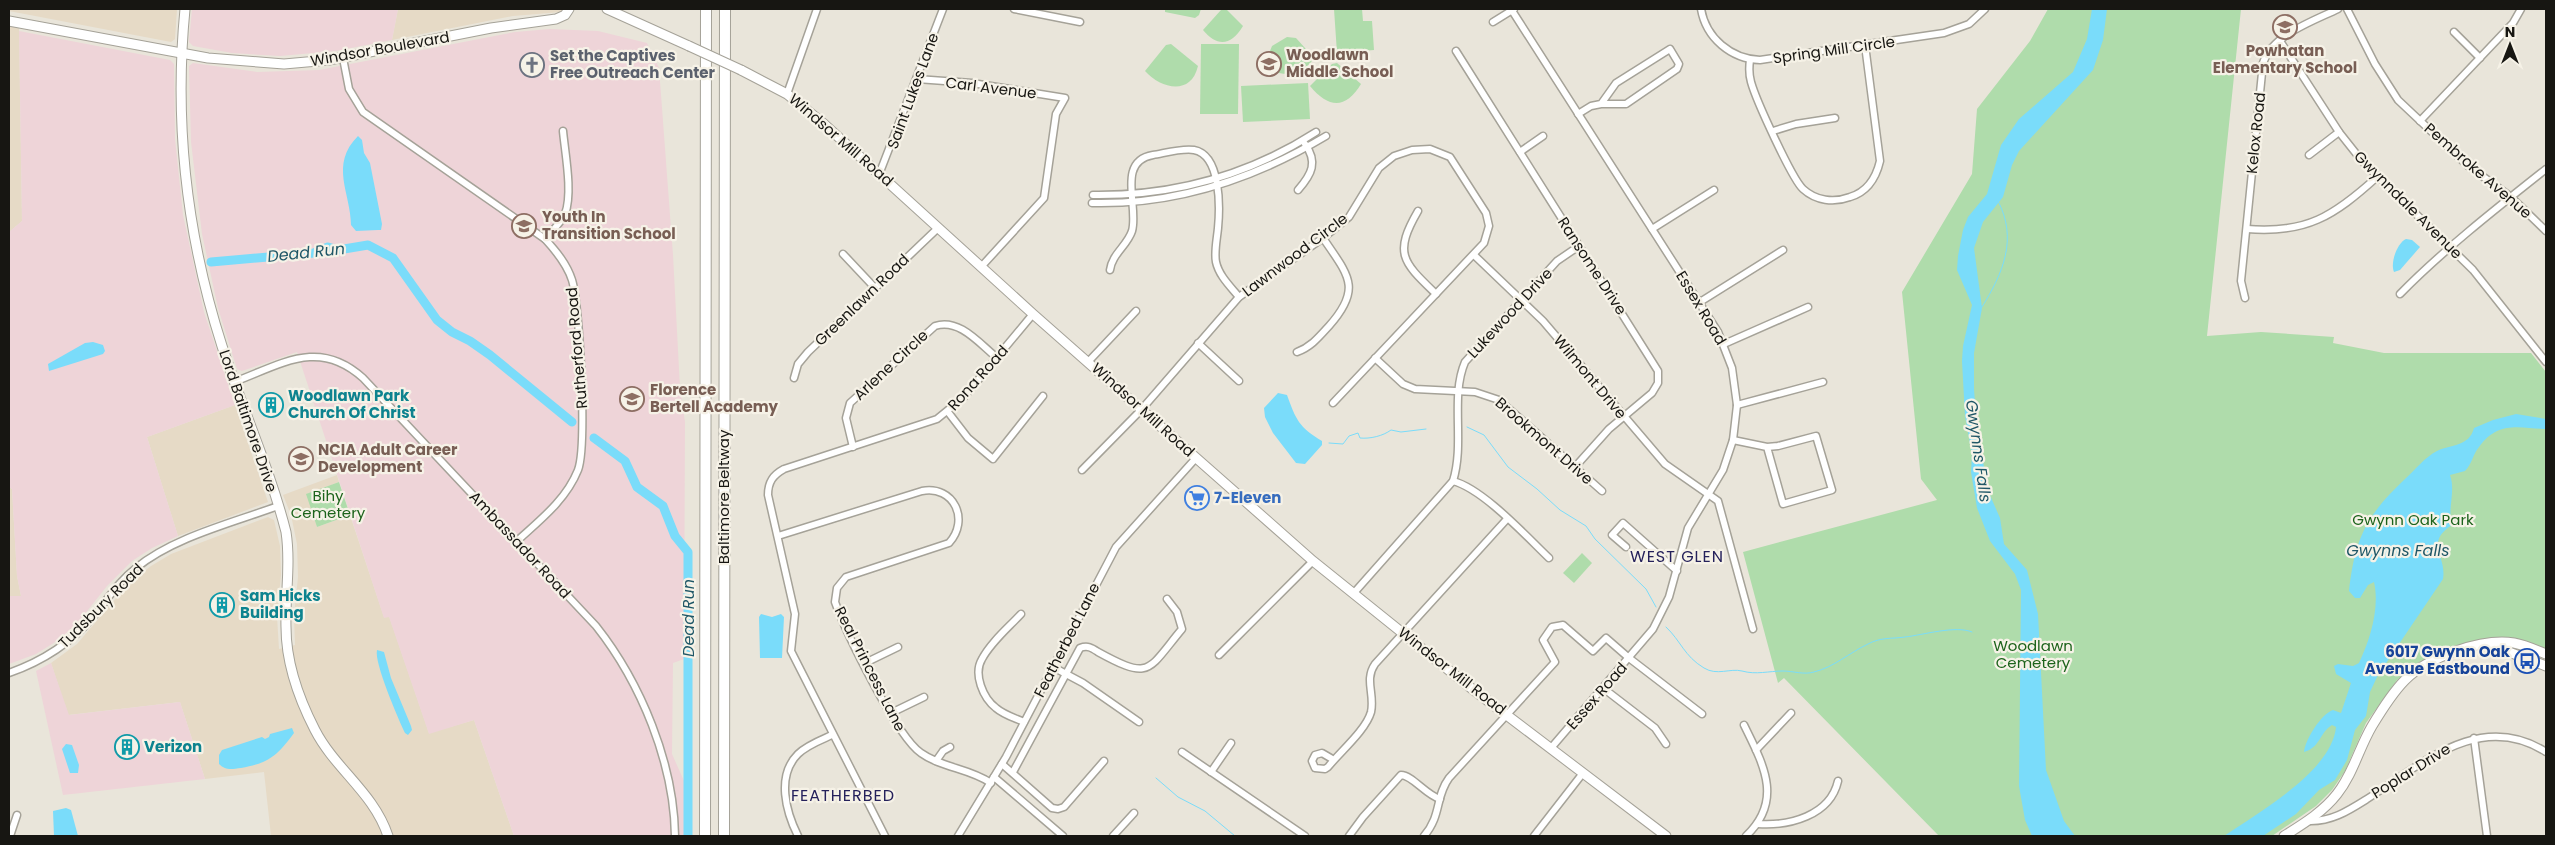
<svg xmlns="http://www.w3.org/2000/svg" width="2555" height="845" font-family="Poppins,sans-serif">
<rect width="100%" height="100%" fill="#e9e5da"/>
<!-- commercial -->
<g fill="#e6dac6">
<polygon points="9,9 177,9 175,39 171,42 9,11"/>
<polygon points="398,9 564,9 561,12 513,16 392,40"/>
<polygon points="9,26 19,28 22,221 9,232"/>
<polygon points="235,405 268,502 178,536 147,437"/>
<polygon points="337,475 339,482 307,494 317,527 350,515 384,617 389,616 429,733 474,720 514,836 271,836 264,772 205,779 180,702 68,715 51,663 77,644 129,583 151,566 171,554 268,517 274,520 280,546 281,575 277,616 279,649 295,645 294,616 298,577 297,544 291,515 283,495"/>
<polygon points="9,487 12,489 17,576 21,596 9,596"/>
</g>
<!-- industrial -->
<g fill="#eed4d8">
<polygon points="192,9 398,9 392,40 336,51 280,56 232,53 193,46 189,42"/>
<polygon points="550,29 598,31 647,43 659,68 673,255 680,388 685,422 684,659 673,663 672,754 684,781 684,836 514,836 474,720 429,734 389,617 384,618 297,352 242,371 237,369 218,308 202,234 191,142 189,66 193,63 257,72 319,70 515,32"/>
<polygon points="19,31 170,60 174,64 175,139 183,215 204,312 235,405 147,437 178,536 152,548 132,561 107,586 80,620 60,639 36,654 9,664 9,596 21,596 17,576 12,489 9,487 9,232 22,221"/>
<polygon points="51,663 69,715 180,702 205,779 63,795 36,671"/>
</g>
<!-- green -->
<g fill="#afdcab">
<polygon points="1165,9 1201,9 1199,15 1195,18 1165,12"/>
<polygon points="1334,9 1362,9 1363,21 1372,21 1374,50 1337,53"/>
<polygon points="2048,9 2241,9 2207,336 2261,332 2334,337 2333,343 2384,353 2531,353 2546,372 2546,652 2485,639 2455,646 2421,661 2397,680 2366,723 2345,771 2332,790 2316,806 2272,836 1939,836 1784,678 1778,683 1743,552 1937,500 1921,479 1902,292 1972,174 1977,109 2030,41"/>
<path d="M1221 10H1227L1243 26C1231 46 1217 47 1203 30Z"/>
<path d="M1287 37 1296 38 1314 58C1305 71 1295 76 1279 73L1266 61 1272 46Z"/>
<path d="M1171 44 1198 66C1191 96 1161 89 1145 71L1166 45Z"/>
<polygon points="1201,44 1239,44 1238,114 1200,114"/>
<path d="M1337 63 1361 84C1346 109 1329 109 1310 86L1332 64Z"/>
<polygon points="1308,83 1310,119 1243,122 1241,86"/>
<polygon points="339,482 350,515 317,527 306,494"/>
<polygon points="1582,553 1592,563 1574,583 1563,573"/>
</g>
<!-- water -->
<g fill="#7adcfa">
<polygon points="2092,9 2107,9 2103,40 2093,70 2019,151 2012,165 2003,197 1983,222 1974,248 1982,308 1974,353 1974,389 1977,431 1989,493 2000,518 2004,544 2027,570 2038,614 2046,770 2064,821 2075,836 2032,836 2025,820 2019,786 2021,590 2015,574 1990,541 1977,508 1971,472 1972,454 1965,416 1962,361 1963,346 1972,305 1957,270 1958,256 1963,230 1968,217 1987,194 2001,145 2019,119 2073,72 2087,39"/>
<path d="M358 136 362 140 364 153 370 163 382 224 381 230H378L356 231 351 225C351 193 329 165 358 136Z"/>
<path d="M2406 239 2412 240 2420 247 2400 270 2394 272C2390 263 2397 243 2406 239Z"/>
<polygon points="93,342 103,345 105,351 103,354 49,371 48,364 85,343"/>
<path d="M1278 393 1287 395C1296 420 1299 427 1322 441V445L1305 464 1296 463 1273 433 1265 417 1264 408Z"/>
<path d="M2516 414 2546 419V429C2520 428 2498 420 2479 447 2473 454 2472 464 2465 471L2450 475C2456 492 2447 508 2452 525 2424 543 2447 556 2443 579L2378 675 2370 692 2366 716 2355 730 2347 760 2335 780 2319 790 2296 814 2263 836H2224C2258 813 2332 771 2336 727L2332 725C2320 732 2320 748 2304 752 2305 740 2321 714 2333 710L2341 713 2351 683 2336 674 2334 666 2338 664 2353 666 2359 663C2370 640 2380 608 2374 582L2368 585 2360 598H2355L2349 591C2355 538 2366 516 2405 479 2415 470 2425 457 2437 451 2451 444 2469 447 2474 428L2493 420Z"/>
<polygon points="761,614 772,617 781,614 784,617 782,658 760,658 759,617"/>
<path d="M377 650 384 652 391 678 411 726 412 730 408 735 405 733C398 718 374 663 377 650Z"/>
<path d="M292 728 294 733C277 756 269 763 241 768 232 769 226 771 219 764V755L222 750 262 737 265 739 269 737 270 734Z"/>
<polygon points="66,744 72,745 79,765 78,773 70,773 62,749"/>
<polygon points="66,808 71,810 78,836 54,836 53,811"/>
</g>
<g fill="none" stroke-linecap="round" stroke-linejoin="round">
<!-- stream -->
<g stroke="#7adcfa" stroke-width="1">
<path d="M1982 307C2003 273 2018 239 1998 201"/>
<polyline points="1467,427 1484,435 1508,467 1537,489 1560,510 1586,526 1595,539 1646,589 1656,607"/>
<path d="M1329 443 1343 444 1349 436 1358 433 1360 438C1370 439 1383 436 1391 430L1401 432 1426 429"/>
<path d="M1666 627C1681 641 1684 656 1704 668 1717 676 1730 668 1742 671 1756 675 1769 671 1783 671 1793 671 1804 675 1814 672 1834 667 1849 653 1868 644 1881 637 1891 639 1905 637 1923 635 1956 625 1972 632"/>
<polyline points="1156,778 1178,797 1205,811 1235,836"/>
</g>
<!-- river -->
<g stroke="#7adcfa" stroke-width="9">
<polyline points="211,262 314,253 328,247 338,250 368,245 393,258 437,320 452,332 470,341 490,355 572,422"/>
<polyline points="594,438 625,461 637,487 663,506 675,536 688,552 688,836"/>
</g>
<defs>
<g id="minor">
<polyline points="1014,9 1080,22"/>
<polyline points="1511,9 1718,332 1732,368 1737,405 1733,440 1723,470 1688,528 1669,597 1653,629 1551,748"/>
<path d="M1701 9C1706 38 1731 59 1760 60L1944 33 1969 24 1985 9"/>
<polyline points="2347,9 2375,64 2398,100 2467,165 2511,197 2546,231"/>
<polyline points="1493,22 1514,9"/>
<polyline points="2454,32 2480,58"/>
<polyline points="2280,41 2339,132 2362,161 2473,270 2546,362"/>
<polyline points="1456,51 1658,371 1658,383 1652,393 1609,429 1575,467"/>
<path d="M343 58 349 89 363 112 545 239C556 251 567 264 572 280 580 306 587 446 578 470 566 500 540 520 517 541"/>
<path d="M1750 60C1749 67 1749 75 1751 82 1756 100 1792 179 1803 189 1816 201 1834 203 1850 197 1867 192 1876 178 1880 161L1865 45"/>
<polyline points="917,79 972,83 1065,98 1056,114 1044,198 981,267"/>
<polyline points="787,94 817,9"/>
<polyline points="1578,114 1591,106 1601,104 1616,83 1670,49 1679,64 1677,69 1626,104 1601,104"/>
<polyline points="2420,121 2513,23 2521,9"/>
<polyline points="1773,131 1796,124 1835,118"/>
<polyline points="1520,152 1543,136"/>
<polyline points="2309,155 2339,132"/>
<polyline points="880,172 943,9"/>
<path d="M1298 190C1312 174 1318 162 1305 144"/>
<path d="M1093 195C1173 196 1249 175 1316 132"/>
<path d="M1092 203C1177 205 1254 179 1326 136"/>
<path d="M1418 211C1393 254 1403 262 1436 294"/>
<polyline points="1652,229 1714,190"/>
<path d="M2247 229C2306 234 2334 216 2377 177"/>
<path d="M545 239C552 231 560 224 565 214 573 193 565 153 563 131"/>
<polyline points="843,254 875,288"/>
<polyline points="1474,255 1543,321 1665,464 1718,501 1753,629"/>
<path d="M1110 270C1112 254 1127 246 1132 231 1139 207 1116 161 1153 155 1165 153 1182 148 1194 150 1221 155 1220 207 1218 228 1217 239 1214 252 1216 262 1219 276 1231 287 1239 297"/>
<path d="M2400 294C2442 251 2498 207 2546 169"/>
<path d="M2245 298 2241 281 2263 63C2272 35 2313 21 2338 9"/>
<polyline points="1700,302 1783,250"/>
<polyline points="1198,343 1239,381"/>
<polyline points="1724,344 1808,307"/>
<path d="M1297 352C1311 347 1319 337 1329 326 1363 288 1348 275 1323 238"/>
<polyline points="1375,358 1403,384 1415,389 1475,392 1499,400 1602,491"/>
<polyline points="1088,362 1136,311"/>
<polyline points="794,378 798,364 808,352 938,228"/>
<path d="M234 382C282 364 319 338 363 378L596 626C641 683 674 763 675 836"/>
<polyline points="1737,405 1823,382"/>
<polyline points="948,412 968,438 993,459 1043,396"/>
<polyline points="1733,440 1767,447 1783,504 1832,490 1816,436 1778,446 1767,447"/>
<path d="M853 447 846 418 850 403 935 326C959 318 979 343 996 357"/>
<polyline points="1082,470 1141,410 1239,297 1323,238 1349,217 1379,168 1394,156 1412,150 1430,149 1450,157 1486,213 1489,226 1484,243 1333,403"/>
<path d="M1453 481C1483 489 1525 535 1549 558"/>
<path d="M778 536 922 491C954 485 970 520 949 543L846 577 837 588 835 602C846 633 897 737 921 753 942 768 969 768 991 783"/>
<polyline points="1626,547 1612,535 1623,523 1677,571"/>
<path d="M1353 594 1453 481C1465 443 1450 397 1465 362L1557 261 1579 246"/>
<path d="M1021 614C1008 628 991 642 982 659 973 674 983 698 996 708 1004 715 1015 718 1024 722"/>
<polyline points="1219,655 1313,561"/>
<polyline points="865,663 898,647"/>
<polyline points="1053,667 1083,683 1139,722"/>
<path d="M9 673C43 661 70 644 93 617 107 600 118 582 136 568 174 537 232 523 278 506"/>
<polyline points="1603,688 1655,728 1666,744"/>
<polyline points="891,713 924,697"/>
<path d="M1744 725C1763 764 1784 800 1746 836"/>
<polyline points="2474,738 2487,836"/>
<polyline points="1756,750 1791,713"/>
<polyline points="1182,752 1305,836"/>
<path d="M1334 760 1322 753 1315 755 1312 761 1315 768 1325 769 1328 767C1340 752 1366 730 1371 712 1375 694 1364 680 1375 664L1507 519"/>
<polyline points="936,761 943,751 950,747"/>
<polyline points="1002,764 1052,808 1058,809 1064,807 1104,761"/>
<path d="M1013 772 1080 648C1088 645 1092 648 1098 652 1151 681 1147 671 1182 629L1177 612 1167 599"/>
<polyline points="1211,772 1231,743"/>
<polyline points="994,777 1063,836"/>
<path d="M2308 821C2331 822 2348 811 2367 799 2422 764 2480 710 2546 752"/>
<path d="M1758 824C1789 826 1830 816 1838 781"/>
<polyline points="10,836 17,815"/>
<path d="M798 836C786 812 776 776 798 754 807 745 821 740 832 735"/>
<path d="M885 836 791 651 795 614 768 495C768 482 773 475 784 469L937 419 964 397 1033 314"/>
<polyline points="958,836 1006,757 1116,547 1196,458"/>
<polyline points="1113,836 1134,813"/>
<path d="M1349 836 1363 817 1401 775C1412 775 1426 795 1440 799"/>
<path d="M1424 836C1442 815 1435 797 1449 778L1555 662 1543 640 1552 627 1563 625 1593 651 1606 638 1629 658 1702 714"/>
<polyline points="1534,836 1583,773"/>
</g>
<g id="major">
<path d="M185 9C174 122 187 237 222 346 242 408 270 469 286 532 291 564 285 595 286 627 286 662 299 699 315 730 335 769 374 793 388 836"/>
<polyline points="607,9 689,46"/>
<polyline points="9,21 208,58 284,64 329,60 491,28 556,19 565,15 569,9"/>
<polyline points="741,70 787,94 824,124 1033,314 1313,561 1471,688 1666,836"/>
<polyline points="2493,646 2546,666"/>
<path d="M2284 836C2303 824 2323 812 2337 794 2353 774 2359 748 2372 726 2381 711 2392 693 2405 680 2428 657 2482 638 2514 643 2525 645 2536 650 2546 654"/>
</g>
<g id="highway">
<polyline points="705,836 706,9"/>
<polyline points="724,836 725,9"/>
</g>
</defs>
<!-- minor casing -->
<use href="#minor" stroke="#a5a298" stroke-width="9"/>
<!-- major casing -->
<use href="#major" stroke="#a5a298" stroke-width="11"/>
<!-- highway casing -->
<use href="#highway" stroke="#a5a298" stroke-width="12"/>
<!-- minor -->
<use href="#minor" stroke="#fff" stroke-width="6"/>
<!-- major -->
<use href="#major" stroke="#fff" stroke-width="9"/>
<!-- highway -->
<use href="#highway" stroke="#fff" stroke-width="10"/>
<defs>
<polyline id="major-bridge" points="689,46 741,70"/>
</defs>
<!-- major-bridge casing -->
<use href="#major-bridge" stroke="#a5a298" stroke-width="11" stroke-linecap="butt"/>
<!-- major-bridge -->
<use href="#major-bridge" stroke="#fff" stroke-width="9"/>
</g>
<!-- icons -->
<defs>
<symbol id="school-ring" viewBox="-11 -11 22 22"><circle r="9.5" fill="#f6f2e7" stroke="#8d6e63" stroke-width="1.5"/><path d="M0-5L7-2L0 1L-7-2ZM-4 1L0 2.5L4 1V4Q0 6-4 4Z" fill="#8d6e63"/></symbol>
<symbol id="church-ring" viewBox="-11 -11 22 22"><circle r="9.5" fill="#f6f2e7" stroke="#6b7280" stroke-width="1.5"/><path d="M-1.2-6h2.4v3.5h3.3v2.4h-3.3V6h-2.4V-.1h-3.3v-2.4h3.3Z" fill="#6b7280"/></symbol>
<symbol id="building-ring" viewBox="-11 -11 22 22"><circle r="9.5" fill="#f6f2e7" stroke="#0f9aa8" stroke-width="1.5"/><path d="M-4-6H4V6H1V3H-1V6H-4ZM-2.5-4.3h1.7v1.8h-1.7ZM.8-4.3h1.7v1.8H.8ZM-2.5-1h1.7V.8h-1.7ZM.8-1h1.7V.8H.8Z" fill="#0f9aa8"/></symbol>
<symbol id="supermarket-ring" viewBox="-11 -11 22 22"><circle r="9.5" fill="#f6f2e7" stroke="#3f7fe0" stroke-width="1.5"/><path d="M-6-5.5h2.5l.6 2H6L4.5 2H-2.5L-4.4-4H-6ZM-1.5 3.2a1.3 1.3 0 1 0 .1 0ZM3 3.2a1.3 1.3 0 1 0 .1 0Z" fill="#3f7fe0"/></symbol>
<symbol id="bus-ring" viewBox="-11 -11 22 22"><circle r="9.5" fill="#f6f2e7" stroke="#1a4fb4" stroke-width="1.5"/><path d="M-5-6H5V4H4V6H2V4H-2V6H-4V4H-5ZM-3.5-4V0h7V-4ZM-3.5 1.2v1.5H-2V1.2ZM2 1.2v1.5H3.5V1.2Z" fill="#1a4fb4"/></symbol>
</defs>
<g fill-rule="evenodd">
<use href="#school-ring" x="2271" y="13" width="28" height="28"/>
<use href="#school-ring" x="1255" y="50" width="28" height="28"/>
<use href="#church-ring" x="518" y="51" width="28" height="28"/>
<use href="#school-ring" x="510" y="212" width="28" height="28"/>
<use href="#school-ring" x="618" y="385" width="28" height="28"/>
<use href="#building-ring" x="257" y="391" width="28" height="28"/>
<use href="#school-ring" x="287" y="445" width="28" height="28"/>
<use href="#supermarket-ring" x="1183" y="484" width="28" height="28"/>
<use href="#building-ring" x="208" y="591" width="28" height="28"/>
<use href="#bus-ring" x="2513" y="647" width="28" height="28"/>
<use href="#building-ring" x="113" y="733" width="28" height="28"/>
</g>
<g text-anchor="middle" stroke-width="4.5" stroke-linejoin="round" paint-order="stroke">
<!-- street labels -->
<g font-size="15" fill="#171612" stroke="#f6f2e7">
<text transform="translate(380 49) rotate(-10)" y="5">Windsor Boulevard</text>
<text transform="translate(1834 50) rotate(-8)" y="5">Spring Mill Circle</text>
<text transform="translate(991 88) rotate(7)" y="5">Carl Avenue</text>
<text transform="translate(913 91) rotate(-70)" y="5">Saint Lukes Lane</text>
<text transform="translate(2256 133) rotate(-84)" y="5">Kelox Road</text>
<text transform="translate(841 140) rotate(41)" y="5">Windsor Mill Road</text>
<text transform="translate(2478 171) rotate(41)" y="5">Pembroke Avenue</text>
<text transform="translate(2408 205) rotate(45)" y="5">Gwynndale Avenue</text>
<text transform="translate(1295 255) rotate(-37)" y="5">Lawnwood Circle</text>
<text transform="translate(1592 266) rotate(57)" y="5">Ransome Drive</text>
<text transform="translate(862 300) rotate(-44)" y="5">Greenlawn Road</text>
<text transform="translate(1701 308) rotate(59)" y="5">Essex Road</text>
<text transform="translate(1510 313) rotate(-47)" y="5">Lukewood Drive</text>
<text transform="translate(577 348) rotate(-95)" y="5">Rutherford Road</text>
<text transform="translate(891 365) rotate(-43)" y="5">Arlene Circle</text>
<text transform="translate(1590 377) rotate(50)" y="5">Wilmont Drive</text>
<text transform="translate(978 378) rotate(-48)" y="5">Rona Road</text>
<text transform="translate(1143 410) rotate(42)" y="5">Windsor Mill Road</text>
<text transform="translate(248 421) rotate(71)" y="5">Lord Baltimore Drive</text>
<text transform="translate(1544 441) rotate(41)" y="5">Brookmont Drive</text>
<text transform="translate(724 497) rotate(-90)" y="5">Baltimore Beltway</text>
<text transform="translate(520 545) rotate(47)" y="5">Ambassador Road</text>
<text transform="translate(101 606) rotate(-45)" y="5">Tudsbury Road</text>
<text transform="translate(1067 640) rotate(-63)" y="5">Featherbed Lane</text>
<text transform="translate(870 669) rotate(63)" y="5">Real Princess Lane</text>
<text transform="translate(1452 671) rotate(38)" y="5">Windsor Mill Road</text>
<text transform="translate(1597 696) rotate(-49)" y="5">Essex Road</text>
<text transform="translate(2411 771) rotate(-32)" y="5">Poplar Drive</text>
</g>
<!-- education labels -->
<g font-size="15" font-weight="bold" fill="#785e54" stroke="#f6f2e7" text-anchor="start">
<text x="2285" y="56" text-anchor="middle">Powhatan<tspan x="2285" dy="17">Elementary School</tspan></text>
<text x="1286" y="60">Woodlawn<tspan x="1286" dy="17">Middle School</tspan></text>
<text x="542" y="222">Youth In<tspan x="542" dy="17">Transition School</tspan></text>
<text x="650" y="395">Florence<tspan x="650" dy="17">Bertell Academy</tspan></text>
<text x="318" y="455">NCIA Adult Career<tspan x="318" dy="17">Development</tspan></text>
</g>
<!-- worship labels -->
<g font-size="15" font-weight="bold" fill="#5b616d" stroke="#f6f2e7" text-anchor="start">
<text x="550" y="61">Set the Captives<tspan x="550" dy="17">Free Outreach Center</tspan></text>
</g>
<!-- culture labels -->
<g font-size="15" font-weight="bold" fill="#0d838f" stroke="#f6f2e7" text-anchor="start">
<text x="288" y="401">Woodlawn Park<tspan x="288" dy="17">Church Of Christ</tspan></text>
<text x="240" y="601">Sam Hicks<tspan x="240" dy="17">Building</tspan></text>
<text x="144" y="752">Verizon</text>
</g>
<!-- park labels -->
<g font-size="15" fill="#1c631b" stroke="#f6f2e7">
<text x="328" y="501">Bihy<tspan x="328" dy="17">Cemetery</tspan></text>
<text x="2413" y="525">Gwynn Oak Park</text>
<text x="2033" y="651">Woodlawn<tspan x="2033" dy="17">Cemetery</tspan></text>
</g>
<!-- shop labels -->
<g font-size="15" font-weight="bold" fill="#366cbe" stroke="#f6f2e7" text-anchor="start">
<text x="1214" y="503">7-Eleven</text>
</g>
<!-- transit labels -->
<g font-size="15" font-weight="bold" fill="#164399" stroke="#f6f2e7" text-anchor="end">
<text x="2510" y="657">6017 Gwynn Oak<tspan x="2510" dy="17">Avenue Eastbound</tspan></text>
</g>
<!-- water labels -->
<g font-size="16" font-style="italic" fill="#1f5767" stroke="#f6f2e7">
<text transform="translate(306 252) rotate(-6)" y="6">Dead Run</text>
<text transform="translate(1979 451) rotate(82)" y="6">Gwynns Falls</text>
<text x="2398" y="556">Gwynns Falls</text>
<text transform="translate(688 618) rotate(-90)" y="6">Dead Run</text>
</g>
<!-- neighbourhood labels -->
<g font-size="16" letter-spacing="1" fill="#25215b" stroke="#f6f2e7">
<text x="1677" y="562">WEST GLEN</text>
<text x="843" y="801">FEATHERBED</text>
</g>
</g>
<!-- border -->
<rect width="2555" height="845" fill="none" stroke="#171612" stroke-width="20"/>
<!-- north arrow -->
<g transform="translate(2510 45)" stroke="#f6f2e7" stroke-width="4" paint-order="stroke">
<path d="M0-4L9 19L0 12L-9 19Z" fill="#171612"/>
<text y="-8" font-size="14" font-weight="bold" text-anchor="middle" fill="#171612">N</text>
</g>
</svg>
